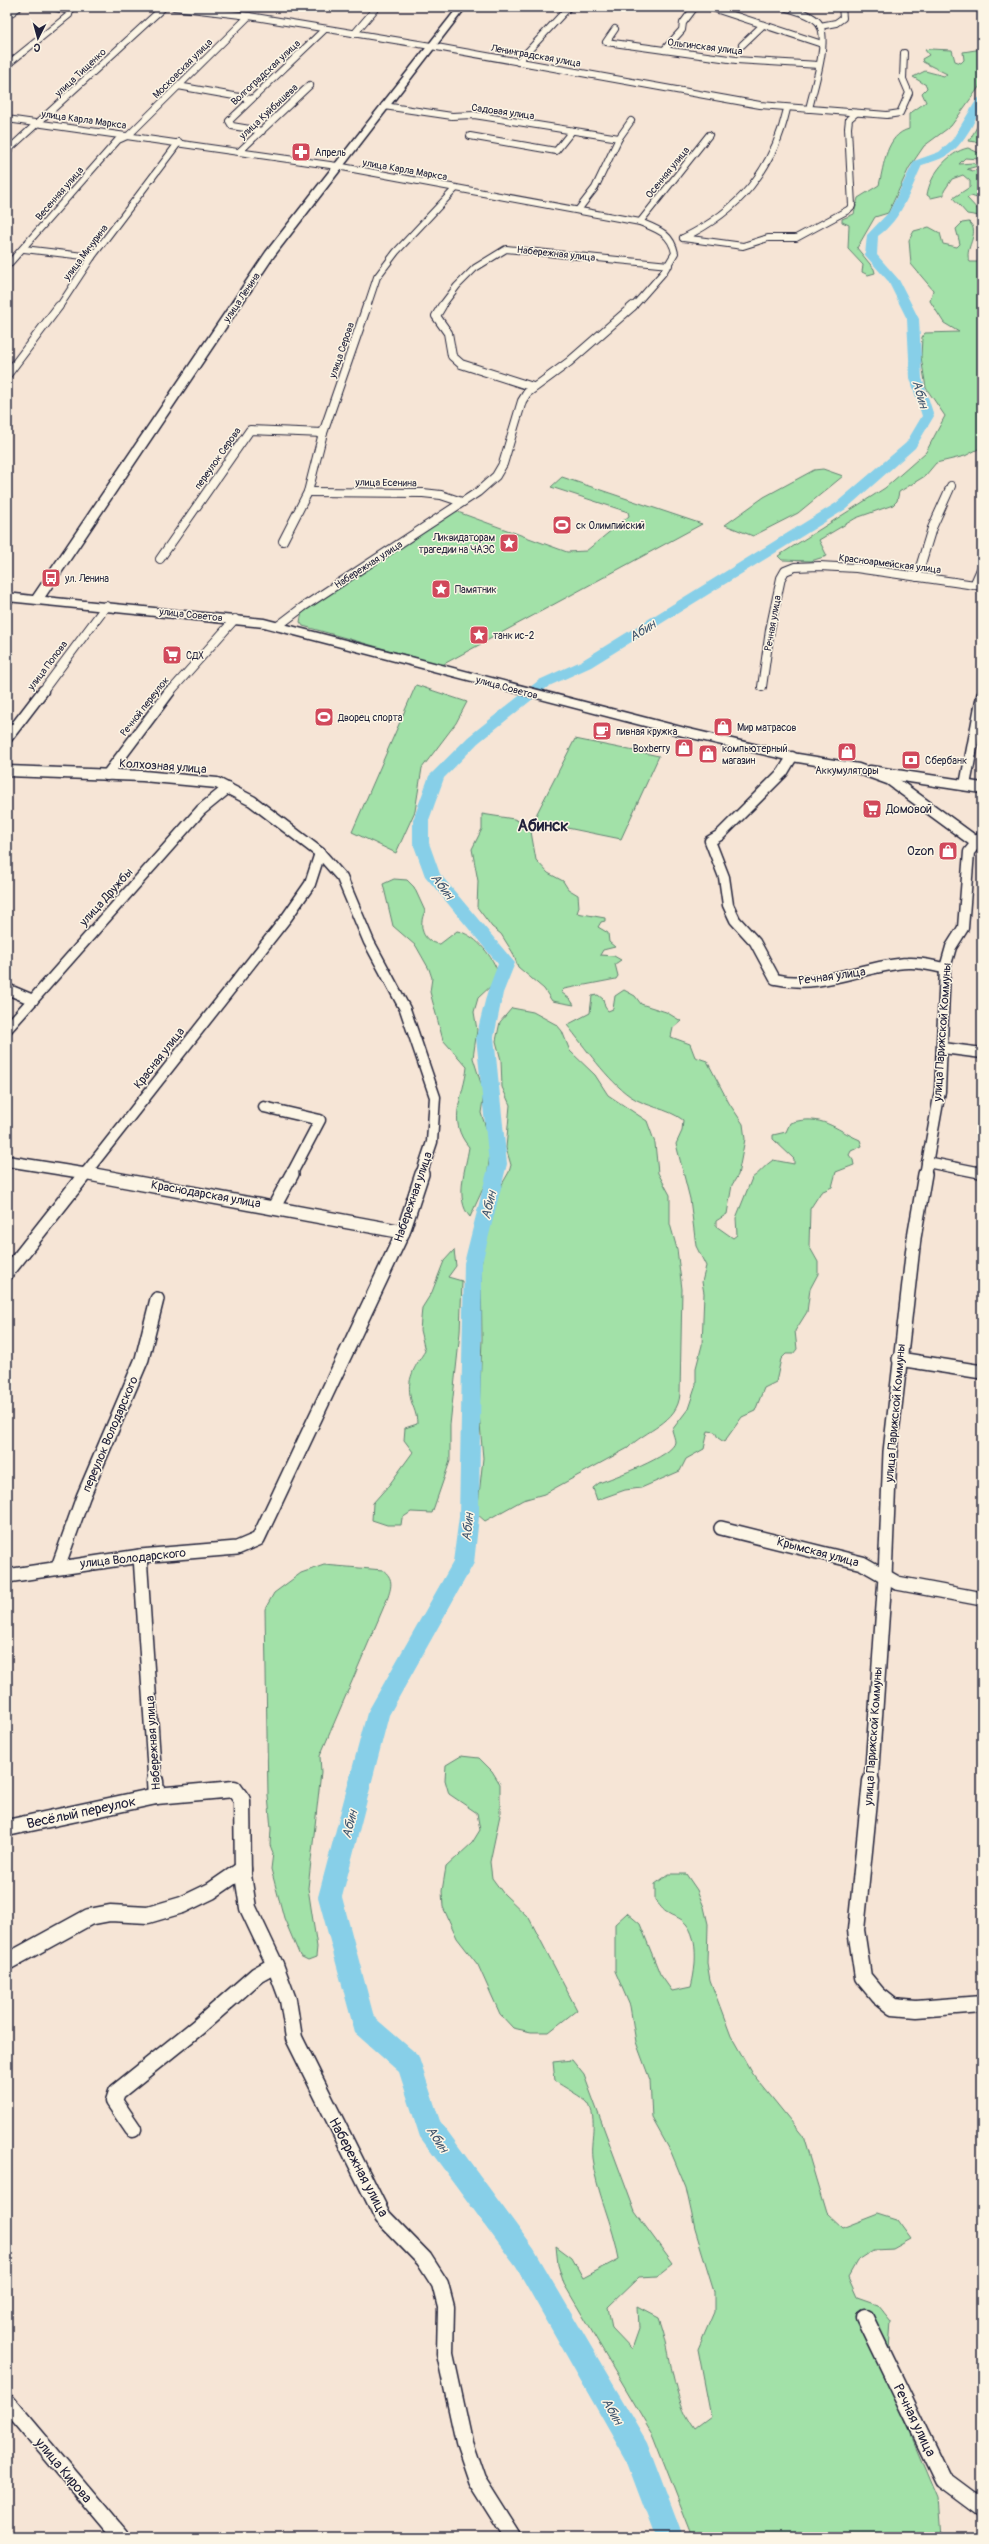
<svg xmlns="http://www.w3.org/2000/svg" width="989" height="2544" font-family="Pangolin,sans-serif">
<rect width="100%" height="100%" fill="#f6e5d6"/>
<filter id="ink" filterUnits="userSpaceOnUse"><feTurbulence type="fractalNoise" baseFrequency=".025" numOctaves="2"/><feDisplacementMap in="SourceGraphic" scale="8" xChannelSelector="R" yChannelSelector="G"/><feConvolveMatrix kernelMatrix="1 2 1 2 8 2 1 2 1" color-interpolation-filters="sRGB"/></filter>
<g filter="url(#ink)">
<!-- green -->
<g fill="#a2e1a8" stroke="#628272">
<path d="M930 49 952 50 955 61 961 63 964 60 963 52 982 49V83L951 126 924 146 909 168 888 213 875 217 857 248 874 269 875 273 868 275 862 272 863 265 848 249 849 225 842 222V219L854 214 858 198 879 185C884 165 886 135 909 129V114L926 102 922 93 927 88 926 85 913 77 925 71 944 76 947 74 923 62 922 59 929 55 925 50Z"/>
<polygon points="982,118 982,140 976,142 969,141"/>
<path d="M968 148 979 153V159L965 158 959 164 973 163 978 166 967 169 973 171 982 168V204L977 198 971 196 967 198 981 213 980 216 967 214 953 198 970 187V181L963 175 952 179 944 191V195L931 198 927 195C930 175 948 152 968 148Z"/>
<path d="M969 222C982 233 962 250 970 262H978C983 254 975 245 982 238V447L965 456 936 463 925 476 899 492 897 501 893 505 856 518 819 540 827 556 811 561 782 560 778 556 885 488 926 452 945 416 926 388 921 357 922 337 925 333 959 332 944 323 930 301 933 290 911 264 909 240 914 231 929 227 940 233 943 244 957 247 960 244 956 229 962 223Z"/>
<polygon points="823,469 843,476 798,513 753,536 725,525 764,497 814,470"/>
<polygon points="562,477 702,524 442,665 303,626 300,622 302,612 307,609 455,511 567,552 586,551 629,516 628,512 551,487"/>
<polygon points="416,685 467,702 456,723 422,768 415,811 396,853 352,832"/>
<polygon points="575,739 659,756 621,839 533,821"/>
<polygon points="482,814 514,819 530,826 536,860 548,873 563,881 568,889 578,895 579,907 577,913 605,918 605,921 601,922 598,927 608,933 609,942 615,947 603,950 600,955 614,956 621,960 615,964 618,976 616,979 564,989 561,992 570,999 574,1005 552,1001 544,989 518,967 513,953 501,934 492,927 477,907 478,881 472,849 482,829"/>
<path d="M394 879 407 880 414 887 425 911C418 925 422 943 440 944L457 931C474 934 491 954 497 970L493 984 478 998 474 1012 477 1030 473 1058 484 1093 481 1113 491 1143 487 1180 470 1217C454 1199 466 1168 469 1147 446 1120 464 1097 467 1067L443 1040 430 992 432 978 429 969 416 946 393 926 383 884Z"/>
<path d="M624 990 635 996 641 1004 666 1012 681 1021 673 1028 671 1037 690 1044 695 1057 707 1061 729 1103 743 1124 745 1139 741 1160 738 1175 732 1185 727 1214 716 1221V1226L733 1238 737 1235 736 1218 752 1178C760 1173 765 1165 773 1160L794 1164V1159L773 1139V1135L786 1132 790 1123C822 1113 834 1129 860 1140L862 1146 851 1151 849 1155 853 1160 854 1165 836 1172 832 1187 821 1192 810 1209 809 1246 818 1262V1274L810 1289 807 1312 795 1331 797 1349 793 1354H786L781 1359 776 1382 764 1388 755 1411 742 1417 724 1442 718 1438 715 1432 708 1431 704 1449 686 1459 680 1471 641 1488 625 1490 597 1500 593 1488 599 1483C612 1478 674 1456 675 1442 675 1439 673 1434 672 1430L688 1409 696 1385V1368L702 1345 704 1293 702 1282 706 1266 696 1246 690 1199 676 1144 682 1131 683 1120C667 1108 646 1107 630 1096 608 1081 584 1046 567 1025L590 1013 592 996 598 995 603 999 605 1007 608 1011 613 1009 615 996Z"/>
<path d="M512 1008 533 1012 557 1025 562 1031 570 1051 595 1075 608 1095 647 1121 655 1143 658 1173 670 1195V1224L677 1249 682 1289 680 1394C678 1423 645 1430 628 1448L544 1494 523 1500 485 1521 477 1514 483 1458 479 1413 482 1339 481 1267 489 1207 509 1172 511 1165 506 1148 510 1105 502 1087 501 1060 496 1041 500 1022Z"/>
<path d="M454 1250 456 1266 448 1277 462 1281 460 1332 450 1425V1461L432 1513 411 1512 402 1518 401 1525H387L372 1520 373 1503 389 1485 413 1452 404 1440 405 1428 417 1424C417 1411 411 1405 410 1395 407 1377 416 1365 425 1351L420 1330 422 1308 432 1292 444 1261Z"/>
<path d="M324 1565 383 1570C393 1578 392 1585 388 1597L320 1756 321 1772 308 1888 317 1947 316 1957 308 1960 300 1956 284 1918 271 1869 273 1853 270 1845 271 1829 268 1796 265 1609 274 1593 301 1573Z"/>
<polygon points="461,1756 479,1758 492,1771 500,1784 500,1815 490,1862 492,1878 503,1893 529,1918 577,2010 549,2032 531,2032 513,2028 500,2014 478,1965 457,1938 443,1907 442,1891 446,1867 472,1843 480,1830 477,1813 449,1794 445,1780 446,1765"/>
<path d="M669 1874H686L697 1890 704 1907 708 1924 707 1963 710 1980 731 2036 752 2073 803 2136 826 2213 842 2228 878 2214 897 2220 911 2239 893 2249 874 2250 857 2261 848 2277 857 2297 877 2304 891 2321 887 2378 937 2497 940 2537H693L653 2435 564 2284 558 2265 556 2246 572 2258 583 2278 619 2259C613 2224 596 2191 592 2158 590 2140 598 2119 588 2103 584 2098 562 2086 555 2081L553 2062 572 2060 584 2075 635 2212 673 2264 658 2276 639 2277 608 2307 612 2328 632 2349 639 2329 638 2307 659 2318C673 2355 670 2395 695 2429L711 2417 698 2349 714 2312V2291L695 2229 686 2188 671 2152 652 2118 650 2080 636 2042 630 2006 615 1971V1924L627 1913 640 1924 660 1974 672 1991 691 1987C696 1968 700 1934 682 1920 678 1917 672 1916 668 1913 663 1911 659 1904 655 1900V1884Z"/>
</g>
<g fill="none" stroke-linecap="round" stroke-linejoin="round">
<!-- river -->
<path fill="#87cfe8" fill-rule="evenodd" d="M982 96C982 113 962 148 946 156 939 160 930 162 922 165 910 191 902 219 878 236L877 255 899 280 919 319 922 378 934 416 915 448 846 509 591 667 549 686 478 743 444 778 429 820V843L440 874 515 963 503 993 494 1037 507 1164 482 1263 479 1517 474 1563 389 1715 342 1897 374 2017 418 2055 440 2121 534 2249 647 2442 683 2537H655L626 2460 516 2267 420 2137 399 2072 355 2033 318 1897 367 1713 453 1562 459 1517 464 1263 489 1164 476 1037 487 993 498 964 425 876 413 843V820L429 776 468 737 539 680 581 661 836 503 906 443 922 416 910 378 907 319 888 281 865 255 867 235 889 212 914 161 939 152 952 140 977 99Z"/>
<defs>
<g id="minor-far4">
<polyline points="174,7 249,16 431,46 760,105 887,115 900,113 909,93 903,79 904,53"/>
<polyline points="709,7 822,44"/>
<path d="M784 7C794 11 810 13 818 22 831 37 813 90 809 109"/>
<polyline points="7,16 19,7"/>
<polyline points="820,26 836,23 843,18 842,7"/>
<polyline points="615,29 606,42 736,60 819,65"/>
<polyline points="354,34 377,7"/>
<polyline points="742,45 763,25"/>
<polyline points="664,50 682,30 683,23 695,7"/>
<polyline points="518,62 569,7"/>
<polyline points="7,65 69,15 70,11 52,7"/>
<polyline points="178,86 251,99"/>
<polyline points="384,106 452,116 474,115 619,138"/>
<path d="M7 119 337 166 640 222C657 229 671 233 675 253L663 273 633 307"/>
<polyline points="262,131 232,126 229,121 325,29"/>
<polyline points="470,136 556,151 572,131"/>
<polyline points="7,151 164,7"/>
<polyline points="240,151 310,85"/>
<polyline points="578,210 595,188 619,138 631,121"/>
<polyline points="640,222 709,135"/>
<polyline points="683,238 743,246 768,238 796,238 848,210 852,206 848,128 849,119 856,113"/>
<path d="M683 238C739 211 773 170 787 109"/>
<polyline points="24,249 92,257"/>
<polyline points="7,266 118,140 129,135 249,16"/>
<polyline points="59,307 92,257 179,142"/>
<polyline points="367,307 377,277 396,252 456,188"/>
<polyline points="441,307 457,286 475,268 506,249 669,265"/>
</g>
<g id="minor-far3">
<polyline points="442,306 436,316 448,333 452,356 461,364 533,387"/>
<polyline points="7,375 59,306"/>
<polyline points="308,492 423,493 441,495 462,502"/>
<polyline points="283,541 308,492 323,433 367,306"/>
<polyline points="160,559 250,430 323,433"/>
<polyline points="917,577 932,528 951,486"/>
<polyline points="974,585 982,567"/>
<polyline points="278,626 303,607 478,492 496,476 503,464 522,401 527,393 569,362 633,306"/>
<polyline points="762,687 770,630 781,578 785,571 795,567 819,566 856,568 982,586"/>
<polyline points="42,692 106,606"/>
<polyline points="170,692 235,619"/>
</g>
<g id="minor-far2">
<polyline points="7,738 43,691"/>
<path d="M792 757 783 772 720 835 710 841 724 877 728 905 735 920 755 942 775 979C822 990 863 965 908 963 921 962 933 966 945 968"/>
<polyline points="7,771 143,776 217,783 252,801 320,853 342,878 369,942 405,1009 435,1097 432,1142 421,1175"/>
<polyline points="870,771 982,788"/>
<polyline points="107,775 170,691"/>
<polyline points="965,785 982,696"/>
<polyline points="7,989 33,1000"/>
<polyline points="7,1029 201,810 228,788"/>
<polyline points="943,1048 982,1053"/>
<polyline points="264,1107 320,1120 291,1175"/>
<polyline points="7,1161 95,1175"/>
<polyline points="927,1162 982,1173"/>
<polyline points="84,1175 287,917 310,884 320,853"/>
<polyline points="925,1175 940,1091 945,968 951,947 963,928 969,852 982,836"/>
</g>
<g id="minor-far1">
<polyline points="89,1174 403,1232"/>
<polyline points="274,1207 292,1174"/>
<polyline points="7,1273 85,1174"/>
<polyline points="899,1359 982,1372"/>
<polyline points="721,1528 862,1563 897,1583 982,1599"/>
<polyline points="140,1556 155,1782"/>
<polyline points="58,1567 83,1497 142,1359 157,1299"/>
<polyline points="7,1576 140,1556 237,1548 258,1539 403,1232 422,1174"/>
<polyline points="871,1782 885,1577 890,1452 914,1238 925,1174"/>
</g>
<g id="minor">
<polyline points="155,1781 156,1796"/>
<polyline points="871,1781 856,1930 863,1977 878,1995 893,2007 916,2009 982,2004"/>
<polyline points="7,1828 156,1796 234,1789 242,1800 243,1875 248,1908 275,1965 288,2000 294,2038 383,2217 424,2259 440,2284 446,2307 445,2354 464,2442 477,2480 513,2537"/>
<polyline points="7,1962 89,1917 110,1913 148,1915 182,1905 211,1891 243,1869"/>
<polyline points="133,2129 114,2101 117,2092 198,2027 257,1975 275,1965"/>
<polyline points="865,2318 943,2479 982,2508"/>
<polyline points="7,2402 121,2537"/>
</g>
<polygon id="secondary" points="458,7 466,7 274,256 45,597 264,619 685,728 792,753 859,764 897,778 982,840 982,851 977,850 887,784 851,771 792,761 683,736 264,627 7,601 7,593 33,596 266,252"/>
</defs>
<!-- minor-far4 casing -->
<use href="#minor-far4" stroke="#22223b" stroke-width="8"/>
<!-- minor-far3 casing -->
<use href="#minor-far3" stroke="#22223b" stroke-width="10"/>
<!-- minor-far2 casing -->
<use href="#minor-far2" stroke="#22223b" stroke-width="13"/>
<!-- minor-far1 casing -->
<use href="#minor-far1" stroke="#22223b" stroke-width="16"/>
<!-- minor casing -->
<use href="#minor" stroke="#22223b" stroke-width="19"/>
<!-- secondary casing -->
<use href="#secondary" stroke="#22223b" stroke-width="3"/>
<!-- minor-far4 -->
<use href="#minor-far4" stroke="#fcf5e5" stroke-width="6"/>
<!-- minor-far3 -->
<use href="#minor-far3" stroke="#fcf5e5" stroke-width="8"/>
<!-- minor-far2 -->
<use href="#minor-far2" stroke="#fcf5e5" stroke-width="10"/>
<!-- minor-far1 -->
<use href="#minor-far1" stroke="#fcf5e5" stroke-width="13"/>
<!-- minor -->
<use href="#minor" stroke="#fcf5e5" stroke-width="16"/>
<!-- secondary -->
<use href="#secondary" fill="#fcf5e5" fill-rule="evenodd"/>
</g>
</g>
<!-- icons -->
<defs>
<symbol id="pharmacy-square" viewBox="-11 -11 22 22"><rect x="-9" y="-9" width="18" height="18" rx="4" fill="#d1495b" stroke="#fcf5e5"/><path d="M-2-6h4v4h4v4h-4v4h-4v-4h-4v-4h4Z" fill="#fff"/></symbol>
<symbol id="stadium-square" viewBox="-11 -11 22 22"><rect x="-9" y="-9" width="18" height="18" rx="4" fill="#d1495b" stroke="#fcf5e5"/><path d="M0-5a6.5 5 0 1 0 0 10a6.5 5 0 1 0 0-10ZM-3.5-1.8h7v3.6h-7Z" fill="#fff"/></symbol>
<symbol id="sight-square" viewBox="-11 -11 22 22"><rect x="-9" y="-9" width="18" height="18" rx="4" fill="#d1495b" stroke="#fcf5e5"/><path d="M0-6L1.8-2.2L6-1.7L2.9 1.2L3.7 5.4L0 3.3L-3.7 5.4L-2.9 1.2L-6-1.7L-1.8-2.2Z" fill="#fff"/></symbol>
<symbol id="bus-square" viewBox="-11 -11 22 22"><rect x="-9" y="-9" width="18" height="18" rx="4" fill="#d1495b" stroke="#fcf5e5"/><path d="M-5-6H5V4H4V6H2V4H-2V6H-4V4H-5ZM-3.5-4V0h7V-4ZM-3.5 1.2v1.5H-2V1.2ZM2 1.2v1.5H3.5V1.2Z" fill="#fff"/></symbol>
<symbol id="supermarket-square" viewBox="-11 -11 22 22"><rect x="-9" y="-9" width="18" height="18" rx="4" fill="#d1495b" stroke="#fcf5e5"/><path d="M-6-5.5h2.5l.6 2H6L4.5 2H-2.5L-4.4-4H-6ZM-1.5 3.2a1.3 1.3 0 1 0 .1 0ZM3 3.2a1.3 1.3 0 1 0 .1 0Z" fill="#fff"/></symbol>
<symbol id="shop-square" viewBox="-11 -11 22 22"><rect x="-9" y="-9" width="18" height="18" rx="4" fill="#d1495b" stroke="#fcf5e5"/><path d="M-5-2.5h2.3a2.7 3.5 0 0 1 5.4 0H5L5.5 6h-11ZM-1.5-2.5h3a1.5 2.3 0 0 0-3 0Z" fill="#fff"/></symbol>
<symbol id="cafe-square" viewBox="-11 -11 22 22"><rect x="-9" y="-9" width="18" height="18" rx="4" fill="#d1495b" stroke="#fcf5e5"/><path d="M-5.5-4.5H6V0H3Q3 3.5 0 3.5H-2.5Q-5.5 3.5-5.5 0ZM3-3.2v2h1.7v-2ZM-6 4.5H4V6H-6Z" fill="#fff"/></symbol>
<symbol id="bank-square" viewBox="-11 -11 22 22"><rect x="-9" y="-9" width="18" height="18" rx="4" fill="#d1495b" stroke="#fcf5e5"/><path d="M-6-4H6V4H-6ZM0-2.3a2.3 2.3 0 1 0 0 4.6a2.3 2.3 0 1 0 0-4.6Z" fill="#fff"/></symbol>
</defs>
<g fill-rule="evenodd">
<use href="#pharmacy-square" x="290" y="141" width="22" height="22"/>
<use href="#stadium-square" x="551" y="514" width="22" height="22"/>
<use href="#sight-square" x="498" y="532" width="22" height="22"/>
<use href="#bus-square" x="40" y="567" width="22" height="22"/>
<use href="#sight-square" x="430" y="578" width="22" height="22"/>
<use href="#sight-square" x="468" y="624" width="22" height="22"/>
<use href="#supermarket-square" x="161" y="644" width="22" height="22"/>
<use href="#stadium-square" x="313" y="706" width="22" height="22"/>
<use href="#shop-square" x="712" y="716" width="22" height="22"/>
<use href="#cafe-square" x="591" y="720" width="22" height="22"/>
<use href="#shop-square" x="673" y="737" width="22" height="22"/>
<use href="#shop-square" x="836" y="741" width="22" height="22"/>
<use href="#shop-square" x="697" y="743" width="22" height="22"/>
<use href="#bank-square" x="900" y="749" width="22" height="22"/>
<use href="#supermarket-square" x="861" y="798" width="22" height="22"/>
<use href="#shop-square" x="937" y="840" width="22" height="22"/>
</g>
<g text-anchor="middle" stroke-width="3" stroke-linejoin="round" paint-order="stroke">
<!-- far-street labels -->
<g font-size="10" fill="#22223b" stroke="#fcf5e5">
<text transform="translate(705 46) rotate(7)" y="4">Ольгинская улица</text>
<text transform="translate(536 55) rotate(10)" y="4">Ленинградская улица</text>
<text transform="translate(182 68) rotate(-45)" y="4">Московская улица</text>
<text transform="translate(80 72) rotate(-43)" y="4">улица Тищенко</text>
<text transform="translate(265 72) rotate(-43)" y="4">Волгоградская улица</text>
<text transform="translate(268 111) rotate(-43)" y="4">улица Куйбышева</text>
<text transform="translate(503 111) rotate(8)" y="4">Садовая улица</text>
<text transform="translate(84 119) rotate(8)" y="4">улица Карла Маркса</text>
<text transform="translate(405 169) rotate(10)" y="4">улица Карла Маркса</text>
<text transform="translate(667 172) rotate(-51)" y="4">Осенняя улица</text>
<text transform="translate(59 193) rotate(-49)" y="4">Весенняя улица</text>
<text transform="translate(85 252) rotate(-53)" y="4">улица Мичурина</text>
<text transform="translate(556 253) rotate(6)" y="4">Набережная улица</text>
<text transform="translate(241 297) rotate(-56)" y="4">улица Ленина</text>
<text transform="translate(341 350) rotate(-71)" y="4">улица Серова</text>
<text transform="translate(217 458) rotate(-55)" y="4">переулок Серова</text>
<text transform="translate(386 482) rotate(1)" y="4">улица Есенина</text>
<text transform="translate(890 563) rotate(7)" y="4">Красноармейская улица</text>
<text transform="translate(368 564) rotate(-33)" y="4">Набережная улица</text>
<text transform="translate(191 614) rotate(6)" y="4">улица Советов</text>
<text transform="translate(772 623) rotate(-80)" y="4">Речная улица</text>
<text transform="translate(47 665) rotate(-53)" y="4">улица Попова</text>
<text transform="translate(507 687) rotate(15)" y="4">улица Советов</text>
<text transform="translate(144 706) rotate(-52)" y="4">Речной переулок</text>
</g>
<!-- far-poi labels -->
<g font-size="10" fill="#22223b" stroke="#fcf5e5" text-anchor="start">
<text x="315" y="156">Апрель</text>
<text x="576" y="529">ск Олимпийский</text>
<text x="495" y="541" text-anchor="end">Ликвидаторам<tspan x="495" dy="12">трагедии на ЧАЭС</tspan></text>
<text x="65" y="582">ул. Ленина</text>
<text x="455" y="593">Памятник</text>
<text x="493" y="639">танк ис-2</text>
<text x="186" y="659">СДХ</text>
<text x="338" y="721">Дворец спорта</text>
<text x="737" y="731">Мир матрасов</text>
<text x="616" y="735">пивная кружка</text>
<text x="670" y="752" text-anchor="end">Boxberry</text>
<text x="722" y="752">компьютерный<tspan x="722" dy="12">магазин</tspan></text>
<text x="925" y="764">Сбербанк</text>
<text x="847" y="774" text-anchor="middle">Аккумуляторы</text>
</g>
<!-- street labels -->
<g font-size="12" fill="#22223b" stroke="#fcf5e5">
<text transform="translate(163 766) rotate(4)" y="4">Колхозная улица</text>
<text transform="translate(106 897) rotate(-48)" y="4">улица Дружбы</text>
<text transform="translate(832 976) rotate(-8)" y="4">Речная улица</text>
<text transform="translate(942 1032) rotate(-86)" y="4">улица Парижской Коммуны</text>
<text transform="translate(159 1058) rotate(-52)" y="4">Красная улица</text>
<text transform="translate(206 1194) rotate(10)" y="4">Краснодарская улица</text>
<text transform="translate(413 1197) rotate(-71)" y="4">Набережная улица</text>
<text transform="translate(895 1413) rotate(-85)" y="4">улица Парижской Коммуны</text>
<text transform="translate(110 1434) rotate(-67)" y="4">переулок Володарского</text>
<text transform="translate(818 1552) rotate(15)" y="4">Крымская улица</text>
<text transform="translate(133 1558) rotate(-6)" y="4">улица Володарского</text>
<text transform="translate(873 1736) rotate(-86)" y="4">улица Парижской Коммуны</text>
<text transform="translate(153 1743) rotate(-94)" y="4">Набережная улица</text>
</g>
<!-- poi labels -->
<g font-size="12" fill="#22223b" stroke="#fcf5e5" text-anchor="start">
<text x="886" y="813">Домовой</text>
<text x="934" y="855" text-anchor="end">Ozon</text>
</g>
<!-- water labels -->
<g font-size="13" font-style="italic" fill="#40566f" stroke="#fcf5e5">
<text transform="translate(921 394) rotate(74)" y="5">Абин</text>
<text transform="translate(642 630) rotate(-32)" y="5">Абин</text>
<text transform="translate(443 886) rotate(53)" y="5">Абин</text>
<text transform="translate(488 1205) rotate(-76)" y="5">Абин</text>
<text transform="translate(467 1527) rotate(-84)" y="5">Абин</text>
<text transform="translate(349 1824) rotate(-75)" y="5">Абин</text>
<text transform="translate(438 2139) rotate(56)" y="5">Абин</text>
<text transform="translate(613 2411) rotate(60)" y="5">Абин</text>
</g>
<!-- near-street labels -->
<g font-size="14" fill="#22223b" stroke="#fcf5e5">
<text transform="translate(81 1812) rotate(-12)" y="5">Весёлый переулок</text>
<text transform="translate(359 2167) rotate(62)" y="5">Набережная улица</text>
<text transform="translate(915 2420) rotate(64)" y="5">Речная улица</text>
<text transform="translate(64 2470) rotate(50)" y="5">улица Кирова</text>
</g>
<!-- district labels -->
<g font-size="16" font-weight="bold" fill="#22223b" stroke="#fcf5e5">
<text x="543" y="831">Абинск</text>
</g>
</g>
<!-- margin -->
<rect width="989" height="2544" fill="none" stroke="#fcf5e5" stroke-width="24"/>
<rect x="12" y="12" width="965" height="2520" fill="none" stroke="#22223b" stroke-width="1.5" filter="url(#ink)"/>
<!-- north arrow -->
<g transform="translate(38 38) rotate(186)" stroke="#fcf5e5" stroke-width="3" paint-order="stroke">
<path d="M0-3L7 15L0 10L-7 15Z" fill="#22223b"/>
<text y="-6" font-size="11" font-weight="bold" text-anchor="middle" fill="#22223b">С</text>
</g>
</svg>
